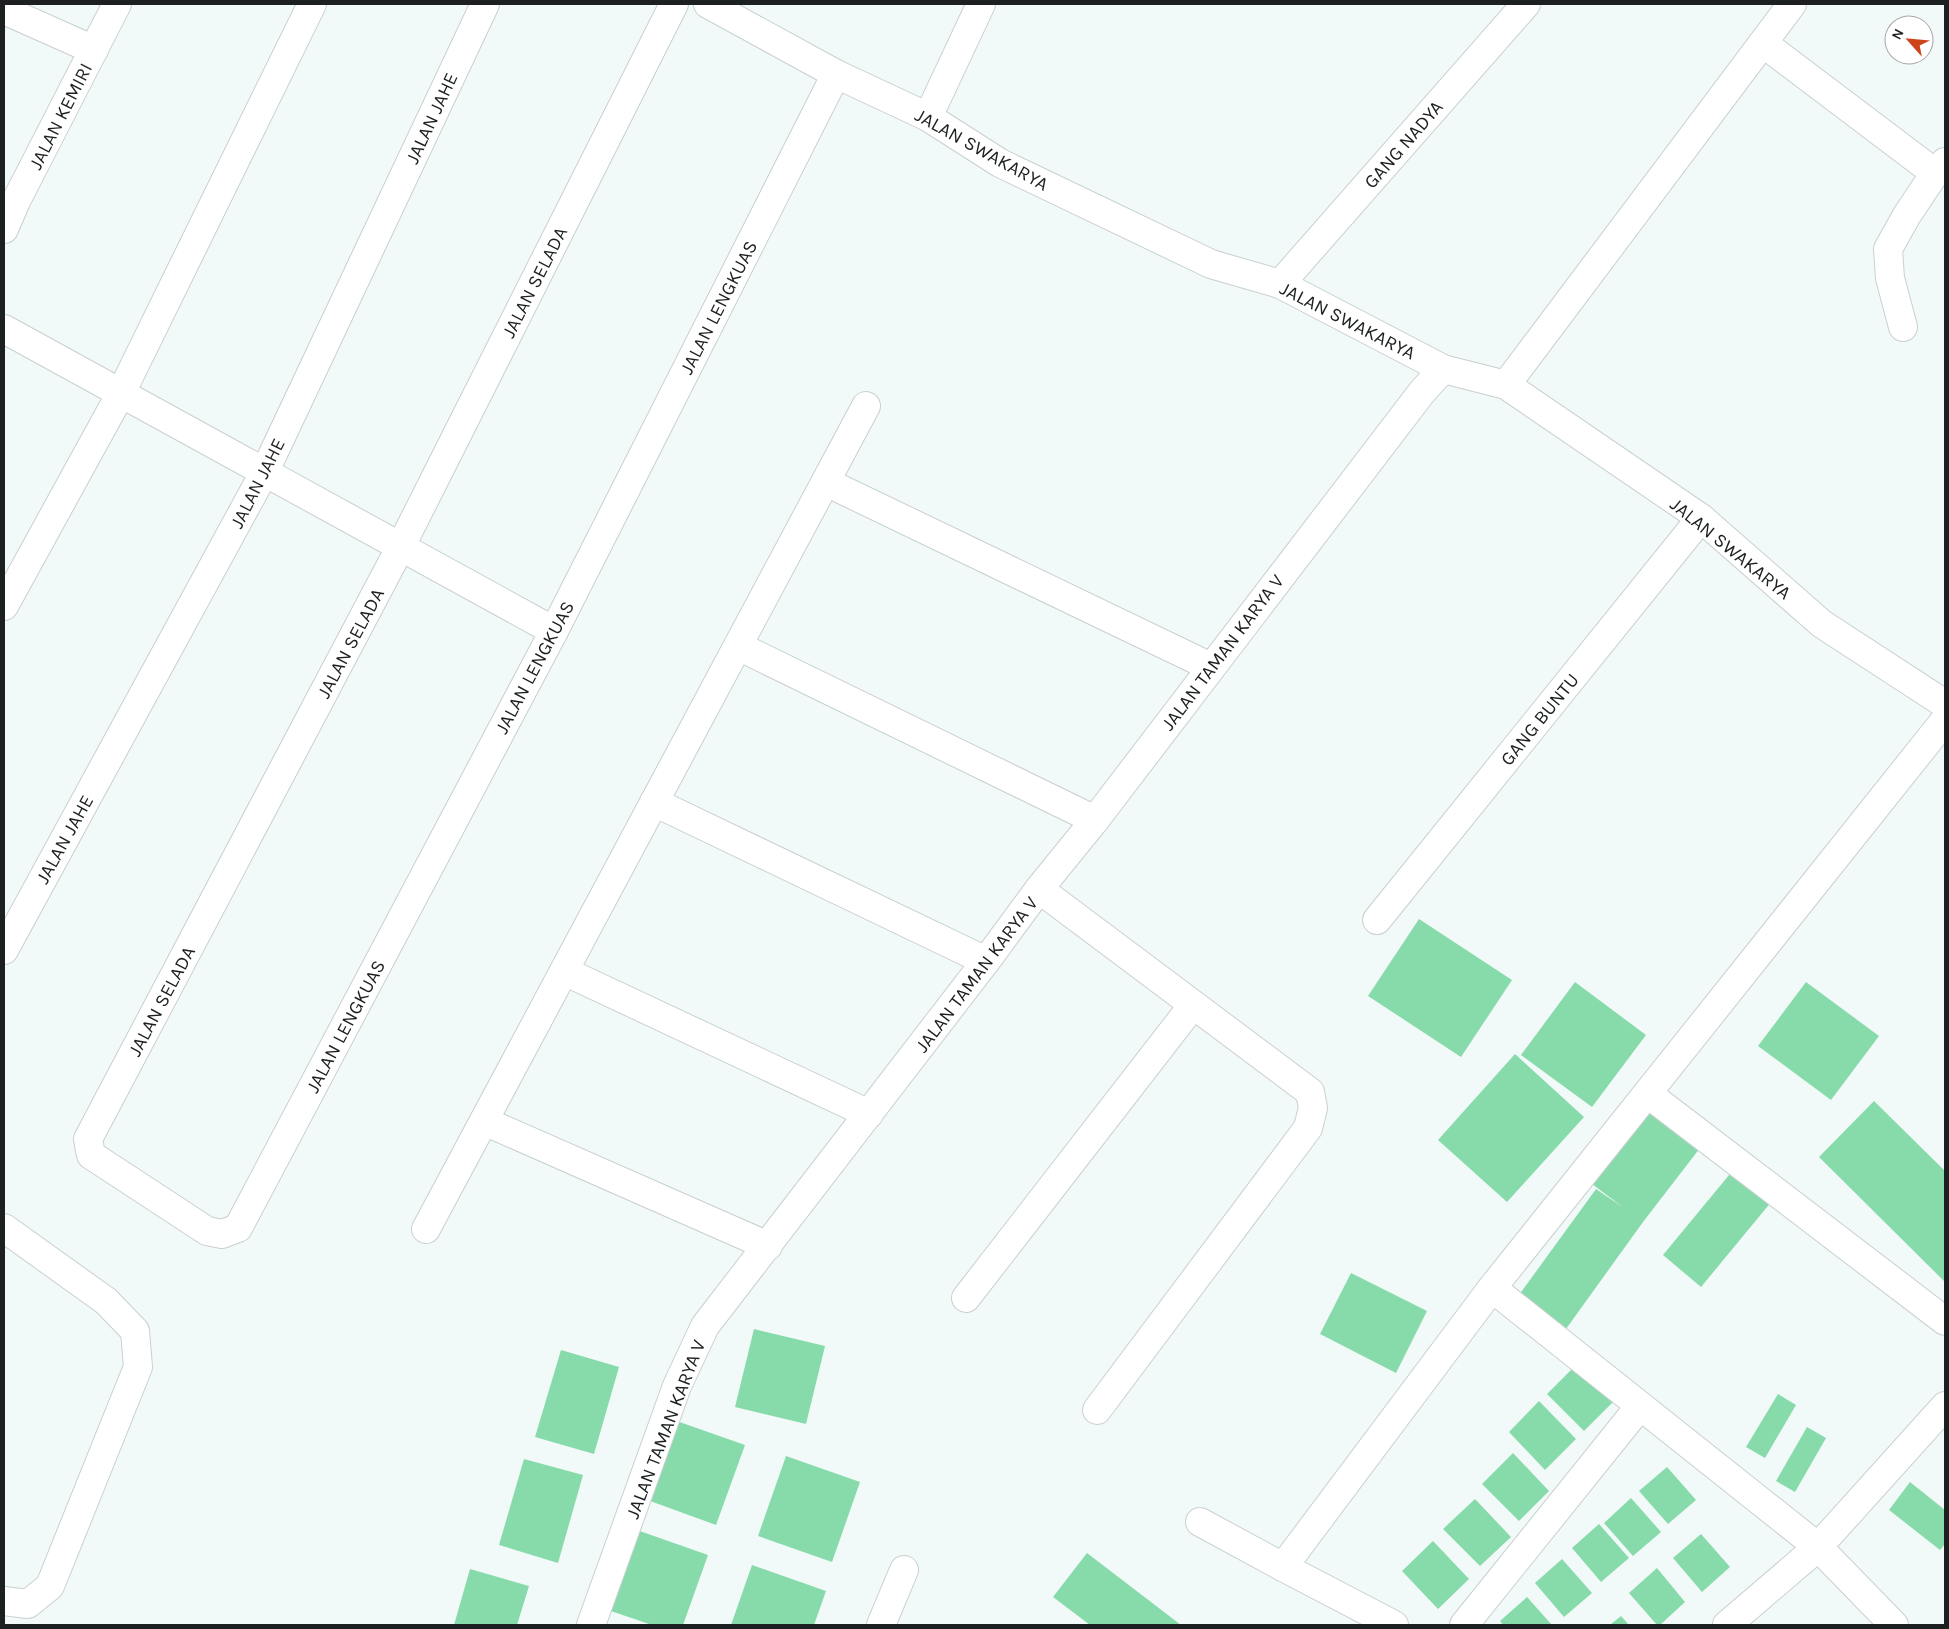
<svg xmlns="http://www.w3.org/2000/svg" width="1949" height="1629" font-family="Karla,sans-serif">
<rect width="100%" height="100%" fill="#f2faf9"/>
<!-- building -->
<g fill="#87dbaa">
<polygon points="1419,919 1512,980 1461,1057 1368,996"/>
<polygon points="1575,982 1646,1035 1592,1107 1521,1055"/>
<polygon points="1806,982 1879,1036 1831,1100 1758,1046"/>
<polygon points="1515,1054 1584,1117 1507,1202 1438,1140"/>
<polygon points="1874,1101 1945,1171 1945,1282 1819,1157"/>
<polygon points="1649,1109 1700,1148 1643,1222 1566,1329 1519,1295 1596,1189 1624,1208 1592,1184"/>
<polygon points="1734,1169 1772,1201 1701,1287 1663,1255"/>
<polygon points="1351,1273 1427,1311 1396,1373 1320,1334"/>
<polygon points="754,1329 825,1346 806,1424 735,1407"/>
<polygon points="561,1350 619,1367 594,1454 535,1437"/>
<polygon points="1577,1364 1614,1401 1584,1431 1547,1394"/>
<polygon points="1778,1394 1796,1405 1765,1458 1746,1447"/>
<polygon points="1539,1401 1576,1439 1545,1470 1509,1432"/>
<polygon points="671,1419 745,1445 716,1525 642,1498"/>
<polygon points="1807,1427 1826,1438 1795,1492 1776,1481"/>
<polygon points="1513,1453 1549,1491 1519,1521 1482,1484"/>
<polygon points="786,1456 860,1482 832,1562 758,1536"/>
<polygon points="524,1459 583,1475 558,1563 499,1545"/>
<polygon points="1667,1467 1696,1500 1668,1524 1639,1491"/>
<polygon points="1910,1482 1945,1510 1945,1544 1940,1550 1889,1510"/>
<polygon points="1631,1498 1661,1532 1633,1556 1604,1523"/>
<polygon points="1475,1499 1511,1537 1480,1566 1443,1529"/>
<polygon points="1599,1524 1629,1558 1601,1582 1572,1548"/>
<polygon points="634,1529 708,1555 683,1625 652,1625 605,1609"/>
<polygon points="1701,1534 1730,1567 1702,1592 1673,1558"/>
<polygon points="1433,1541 1469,1579 1438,1609 1402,1571"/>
<polygon points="1087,1553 1181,1625 1090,1625 1053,1597"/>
<polygon points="1562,1559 1592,1593 1564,1617 1535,1583"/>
<polygon points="752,1565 826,1591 814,1625 731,1625"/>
<polygon points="1657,1568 1685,1602 1660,1625 1657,1625 1629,1593"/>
<polygon points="470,1569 529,1586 517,1625 454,1625"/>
<polygon points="1527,1597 1552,1625 1503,1625 1500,1621"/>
<polygon points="1621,1616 1629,1625 1610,1625"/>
</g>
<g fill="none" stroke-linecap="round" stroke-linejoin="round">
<defs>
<g id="street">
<polyline points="674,4 401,546 88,1139 91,1155 207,1231 222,1234 238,1228 554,631 836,74"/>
<polyline points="708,4 836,74 928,117 1000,163 1211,264 1280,284 1443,369 1506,385 1701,518 1822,624 1945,704"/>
<polyline points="4,10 94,50"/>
<polyline points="1763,43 1935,173"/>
<polyline points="928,117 981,4"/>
<polyline points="4,229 16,201 117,4"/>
<polyline points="1280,284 1526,4"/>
<polyline points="1903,327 1890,278 1888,249 1907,215 1935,173 1945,162"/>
<polyline points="4,329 554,631"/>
<polyline points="1506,385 1792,4"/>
<polyline points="826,482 1211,667"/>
<polyline points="4,606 121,393 312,4"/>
<polyline points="738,646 1095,820"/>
<polyline points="654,802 986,961"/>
<polyline points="1039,889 1310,1092 1313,1108 1308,1128 1097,1410"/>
<polyline points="1377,920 1701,518"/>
<polyline points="4,950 264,473 485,4"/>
<polyline points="564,971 869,1114"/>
<polyline points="1648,1094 1945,1321"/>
<polyline points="484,1121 768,1246"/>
<polyline points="4,1228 106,1301 135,1331 138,1367 50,1586 28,1604 4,1601"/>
<polyline points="426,1229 866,406"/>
<polyline points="1492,1288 1818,1547 1894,1625"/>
<polyline points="966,1298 1193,1005"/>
<polyline points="1200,1522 1283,1567"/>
<polyline points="591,1625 677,1386 705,1326 986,961 1039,889 1095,820 1422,392 1443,369"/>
<polyline points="881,1625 904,1570"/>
<polyline points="1394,1625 1283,1567 1492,1288 1945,720"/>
<polyline points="1464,1625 1640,1406"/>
<polyline points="1727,1625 1818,1547 1945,1406"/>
</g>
</defs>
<!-- street casing -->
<use href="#street" stroke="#c9d0cf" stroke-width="30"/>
<!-- street -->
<use href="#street" stroke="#fff" stroke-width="28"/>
</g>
<g text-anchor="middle" stroke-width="5" stroke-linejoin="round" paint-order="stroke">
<!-- street labels -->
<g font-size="19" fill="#1d2020" stroke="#fff">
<text transform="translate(60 116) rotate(-63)" y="7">JALAN KEMIRI</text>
<text transform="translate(431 118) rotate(-65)" y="7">JALAN JAHE</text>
<text transform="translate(1403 144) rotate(-49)" y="7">GANG NADYA</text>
<text transform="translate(982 149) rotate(29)" y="7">JALAN SWAKARYA</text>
<text transform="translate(534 282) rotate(-63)" y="7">JALAN SELADA</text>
<text transform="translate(718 307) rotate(-63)" y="7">JALAN LENGKUAS</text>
<text transform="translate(1348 320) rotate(27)" y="7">JALAN SWAKARYA</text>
<text transform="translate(257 483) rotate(-63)" y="7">JALAN JAHE</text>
<text transform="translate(1731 548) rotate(39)" y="7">JALAN SWAKARYA</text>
<text transform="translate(350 643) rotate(-62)" y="7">JALAN SELADA</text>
<text transform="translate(1222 652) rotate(-53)" y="7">JALAN TAMAN KARYA V</text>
<text transform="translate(534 667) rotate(-62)" y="7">JALAN LENGKUAS</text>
<text transform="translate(1539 719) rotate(-51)" y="7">GANG BUNTU</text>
<text transform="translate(64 839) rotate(-61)" y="7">JALAN JAHE</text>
<text transform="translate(976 974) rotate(-53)" y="7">JALAN TAMAN KARYA V</text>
<text transform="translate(161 1001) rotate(-62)" y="7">JALAN SELADA</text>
<text transform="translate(345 1026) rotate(-62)" y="7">JALAN LENGKUAS</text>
<text transform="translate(665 1429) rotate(-69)" y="7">JALAN TAMAN KARYA V</text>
</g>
</g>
<!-- border -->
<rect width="1949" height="1629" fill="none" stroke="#1d2020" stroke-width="10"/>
<!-- north arrow -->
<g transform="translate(1909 40) rotate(297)"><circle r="24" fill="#ffffff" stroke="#a5a6a6"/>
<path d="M0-4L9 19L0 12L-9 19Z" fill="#cd441a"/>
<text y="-8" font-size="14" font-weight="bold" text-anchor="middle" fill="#1d2020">N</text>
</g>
</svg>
